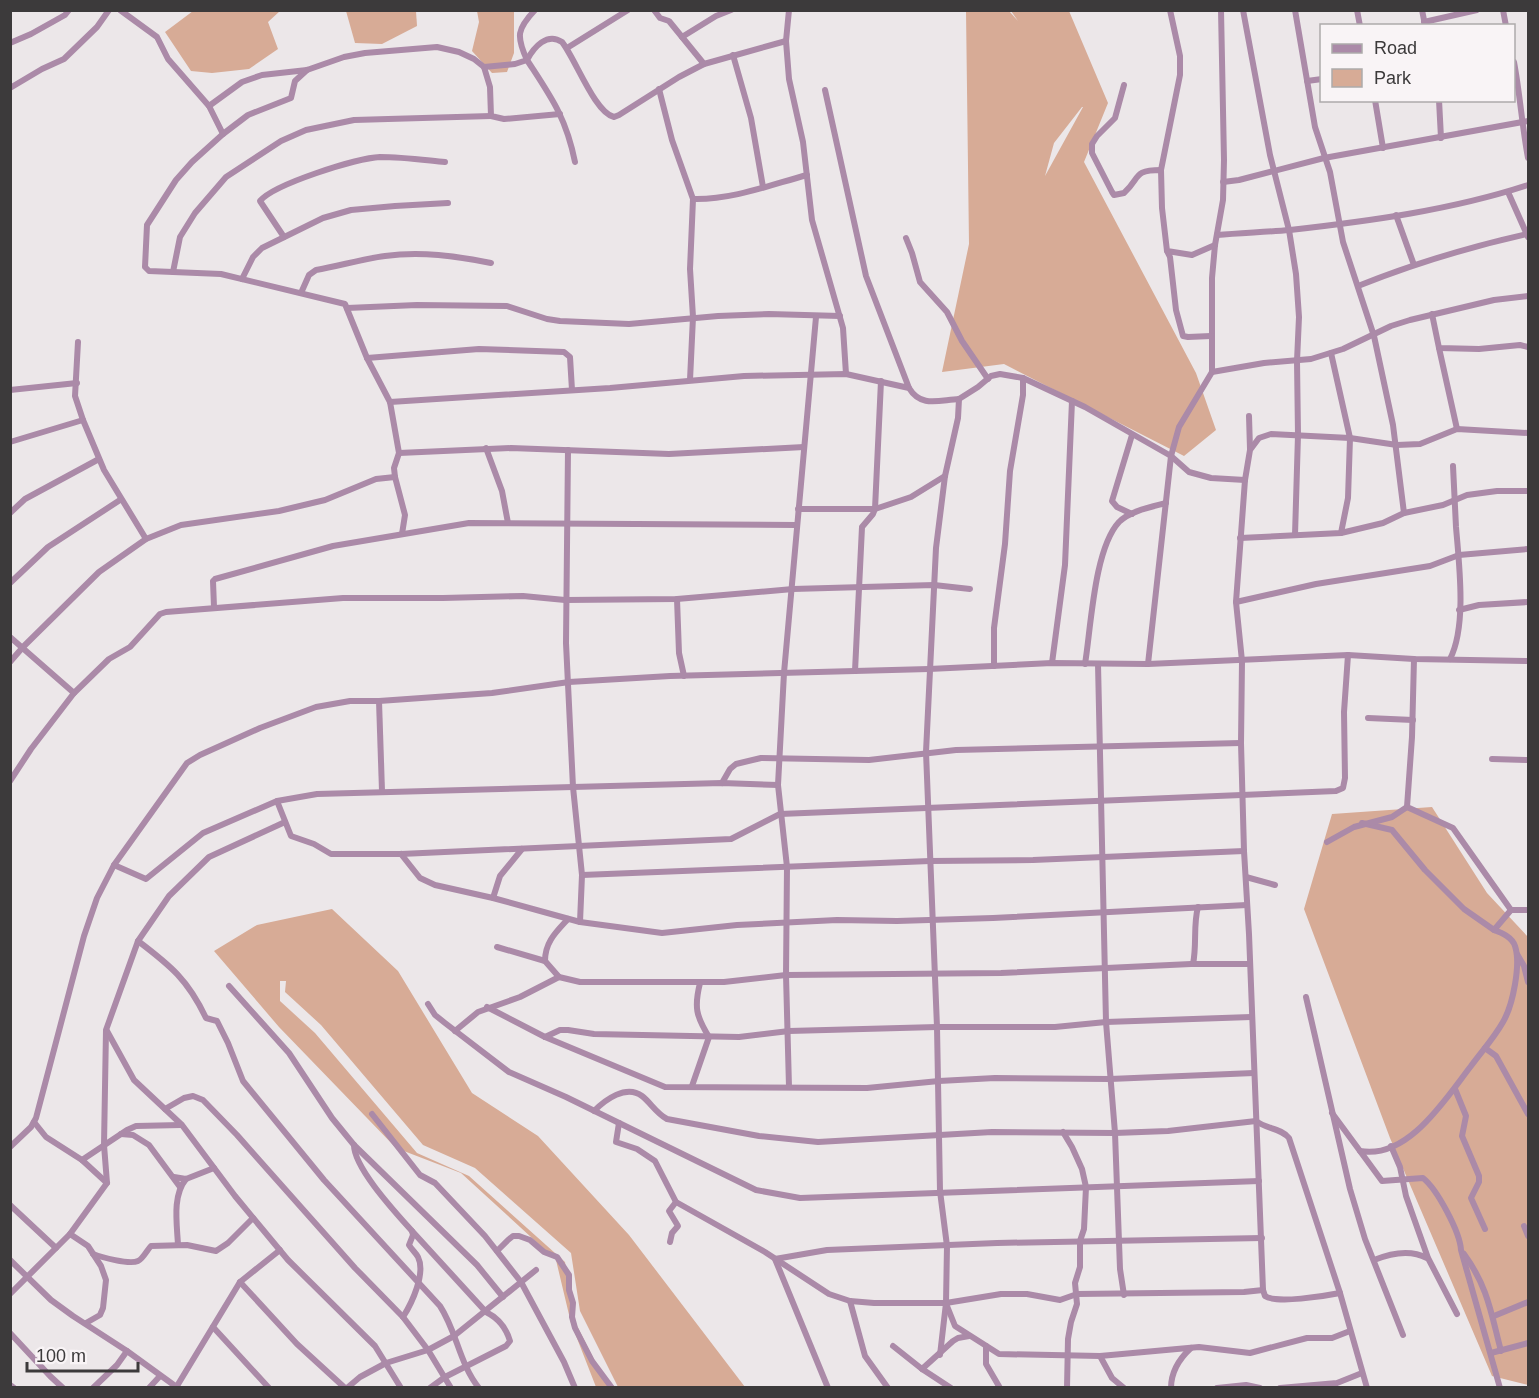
<svg xmlns="http://www.w3.org/2000/svg" width="1539" height="1398" font-family="Helvetica,sans-serif">
<rect width="100%" height="100%" fill="#ece7e9"/>
<!-- green -->
<g fill="#d7ab96" fill-rule="evenodd">
<polygon points="193,11 280,11 268,22 278,49 249,69 212,73 191,71 165,32"/>
<polygon points="346,11 416,11 417,26 382,44 355,43"/>
<polygon points="477,11 514,11 514,53 507,72 492,73 472,51 479,22"/>
<path d="M966 11H1009L1018 21 1011 11H1069L1108 103 1084 162 1196 373 1216 430 1184 456 1004 364 942 372 969 244ZM1082 107H1083L1045 176 1054 143Z"/>
<polygon points="1432,807 1487,893 1528,937 1528,1385 1492,1376 1390,1138 1304,909 1332,814"/>
<polygon points="332,909 398,971 472,1093 538,1136 629,1235 745,1387 618,1387 580,1311 571,1253 475,1168 423,1145 321,1025 285,992 286,981 280,981 280,1001 315,1033 417,1153 469,1176 565,1262 574,1320 608,1387 596,1387 571,1323 556,1260 461,1173 396,1148 279,1027 214,951 257,925"/>
</g>
<g fill="none" stroke-linecap="round" stroke-linejoin="round">
<!-- street -->
<g stroke="#ab8aa8" stroke-width="6">
<polyline points="120,10 157,37 168,59 209,106 223,134"/>
<polyline points="654,10 660,18 669,21 704,64"/>
<polyline points="789,10 786,41 789,79 803,142 812,220 843,328 846,374"/>
<polyline points="1221,10 1224,160 1223,200 1215,245 1212,278 1212,372 1264,363 1311,359 1343,349 1391,326 1410,320 1494,300 1528,296"/>
<polyline points="1243,10 1270,155 1289,230 1296,274 1299,317 1297,361 1298,435 1295,535"/>
<polyline points="1295,10 1315,127 1330,172 1343,242 1374,336 1393,425 1404,513"/>
<polyline points="1357,10 1360,26"/>
<polyline points="1422,10 1425,25"/>
<polyline points="1503,10 1506,26"/>
<polyline points="1424,22 1477,10"/>
<polyline points="682,37 716,16 731,10"/>
<polyline points="10,43 31,34 65,15 69,10"/>
<polyline points="567,48 628,10"/>
<polyline points="733,55 751,118 763,187"/>
<path d="M1514 62C1520 94 1522 126 1528 158"/>
<path d="M484 67 515 64 527 60C516 36 517 29 535 10"/>
<polyline points="307,70 295,81 291,98 248,115 223,134 192,162 176,180 147,225 145,267 149,271 221,274 345,304 367,358 390,402 399,453 394,468 395,477 405,515 402,534"/>
<polyline points="1307,81 1322,79"/>
<path d="M1124 85 1115 118 1097 136 1092 144V153L1112 192 1114 195 1124 193C1141 178 1132 170 1161 170L1162 208 1167 251 1192 255 1215 245"/>
<polyline points="10,88 42,69 64,59 97,27 109,10"/>
<polyline points="659,89 672,140 693,199 690,269 693,317 690,380"/>
<polyline points="825,90 866,276 909,388"/>
<polyline points="1375,100 1383,148"/>
<polyline points="1439,100 1441,138"/>
<polyline points="209,106 242,82 262,75 307,70 344,57 365,53 437,47 459,52 474,59 484,67 490,87 491,116 504,119 560,114"/>
<path d="M575 162C566 117 551 97 527 60 534 47 547 32 562 42 575 58 595 113 614 117L619 115 679 77 704 64 786 41"/>
<polyline points="1161,170 1180,75 1180,56 1170,10"/>
<polyline points="1223,182 1239,180 1324,158 1528,121"/>
<polyline points="1508,192 1528,237"/>
<path d="M693 199C732 200 770 185 807 175"/>
<polyline points="1396,215 1414,265"/>
<path d="M1217 235C1241 233 1266 232 1290 230 1370 221 1452 210 1528 185"/>
<path d="M284 237 260 201C274 184 357 158 380 157 402 157 424 160 445 162"/>
<polyline points="906,238 912,253 920,282 947,312 962,341 988,379"/>
<polyline points="1167,251 1170,257 1176,310 1183,336 1188,337 1211,336"/>
<polyline points="173,272 180,237 195,213 226,177 281,141 306,130 354,120 491,116"/>
<polyline points="242,279 253,257 262,248 323,218 351,210 395,206 448,203"/>
<path d="M1358 286C1413 264 1469 247 1527 234"/>
<path d="M301 293 309 275 316 270C339 266 362 259 385 256 421 251 456 256 491 263"/>
<polyline points="347,308 417,305 507,306 547,319 560,321 629,324 718,316 769,314 840,316"/>
<polyline points="1432,314 1439,348 1479,349 1520,345 1528,347"/>
<polyline points="78,342 75,396 83,420 104,470 146,539"/>
<polyline points="1439,348 1457,429"/>
<polyline points="1331,353 1350,438 1348,498 1341,533"/>
<polyline points="367,358 479,349 564,352 570,357 572,390"/>
<polyline points="10,390 77,383"/>
<path d="M390 402 610 388 744 376 846 374 909 388C921 408 939 400 959 399"/>
<polyline points="1249,416 1250,449"/>
<polyline points="10,442 83,420"/>
<polyline points="486,448 502,491 508,523"/>
<polyline points="568,450 566,643 573,787 582,875 580,922"/>
<polyline points="399,453 511,448 669,454 804,447"/>
<polyline points="798,509 875,509 911,497 945,476"/>
<polyline points="10,513 25,499 99,459"/>
<polyline points="1132,514 1117,507 1112,501 1132,435"/>
<polyline points="1240,538 1341,533 1383,523 1404,513 1443,505 1467,495 1497,491 1528,491"/>
<polyline points="10,583 48,547 120,500"/>
<polyline points="677,599 679,653 684,676"/>
<polyline points="1236,602 1316,584 1430,566 1459,555 1528,549"/>
<polyline points="214,607 213,581 215,579 333,546 469,523 797,525"/>
<polyline points="1459,610 1479,605 1528,602"/>
<polyline points="10,637 74,693"/>
<polyline points="1414,659 1412,737 1407,807 1453,828 1511,910"/>
<path d="M1450 659C1467 626 1459 564 1456 527 1455 507 1454 486 1453 466"/>
<polyline points="10,662 23,647 99,572 146,539 181,525 279,511 325,500 376,479 395,477"/>
<polyline points="1052,663 1065,565 1072,401"/>
<path d="M1085 664C1091 628 1094 549 1119 522 1130 511 1151 507 1166 503"/>
<polyline points="1098,664 1106,1022 1115,1133 1120,1269 1124,1295"/>
<polyline points="1148,664 1171,456 1179,427 1212,372"/>
<polyline points="994,666 994,628 1005,544 1010,471 1023,395 1023,378"/>
<polyline points="855,671 862,527 873,514 875,509 881,381"/>
<polyline points="379,701 382,791"/>
<polyline points="1368,718 1413,720"/>
<polyline points="1492,759 1528,760"/>
<polyline points="10,781 31,749 74,693 109,659 130,647 160,614 166,612 343,598 443,598 523,596 565,600 677,599 793,589 934,585 970,589"/>
<polyline points="722,783 730,769 736,764 761,758 869,760 956,750 1241,743"/>
<polyline points="277,801 291,836 314,844 331,854 401,854 731,839 780,814 1336,791 1343,788 1345,778 1344,712 1348,655"/>
<polyline points="1362,823 1392,830 1425,870 1464,909 1494,930 1511,910 1528,910"/>
<polyline points="1327,842 1354,827 1392,817 1407,807"/>
<polyline points="401,854 420,878 435,885 493,898 580,922 662,933 737,925 837,920 897,921 993,918 1247,905"/>
<polyline points="114,865 146,879 203,833 277,801 317,794 722,783 778,785"/>
<polyline points="582,875 930,861 1033,860 1244,851"/>
<polyline points="1246,877 1275,885"/>
<polyline points="493,898 500,876 522,849"/>
<path d="M138 941C171 966 188 980 206 1018L217 1021 228 1043 243 1081 324 1180 440 1306C457 1332 459 1363 479 1388"/>
<polyline points="497,947 545,961 559,977 580,982 724,982 786,975 1001,973 1191,964 1250,964"/>
<polyline points="1517,954 1524,966 1528,982"/>
<path d="M545 961C545 942 556 932 568 919"/>
<path d="M1193 964C1197 945 1193 925 1198 907"/>
<polyline points="229,986 289,1053 332,1118 354,1145 477,1265 503,1297"/>
<polyline points="1306,997 1350,1189 1365,1239 1403,1335"/>
<polyline points="428,1004 435,1015 445,1023 509,1072 566,1097 756,1190 800,1198 1259,1181"/>
<polyline points="487,1007 545,1037 665,1087 867,1088 939,1081 995,1078 1110,1079 1254,1073"/>
<polyline points="107,1031 134,1080 182,1125 235,1196 288,1260 375,1346 401,1388"/>
<polyline points="455,1031 478,1012 520,997 559,977"/>
<polyline points="545,1037 560,1030 568,1030 594,1034 739,1037 789,1031 937,1027 1055,1027 1106,1022 1251,1017"/>
<polyline points="1485,1048 1496,1056 1528,1114"/>
<path d="M692 1086 709 1037C696 1016 694 1007 700 983"/>
<polyline points="789,1087 786,975 787,867 778,785 784,673 816,317"/>
<polyline points="1455,1089 1466,1116 1462,1136 1479,1176 1479,1182 1471,1198 1485,1229"/>
<polyline points="165,1109 184,1098 193,1096 203,1100 237,1135 355,1268 403,1317 428,1350 451,1388"/>
<path d="M594 1111C605 1100 626 1084 642 1096 651 1103 656 1113 667 1119L759 1136 818 1142 992 1132 1115 1133 1168 1131 1256 1121C1266 1129 1281 1128 1289 1138L1340 1293 1367 1388"/>
<path d="M1332 1113 1360 1151C1408 1160 1446 1098 1471 1066 1482 1051 1494 1038 1503 1022 1513 1005 1521 964 1515 946 1512 937 1502 933 1494 930"/>
<polyline points="372,1114 420,1175 435,1183 485,1236 521,1282 564,1362 575,1388"/>
<polyline points="34,1122 46,1137 82,1160 107,1183"/>
<polyline points="619,1123 616,1142 637,1149 655,1161 676,1202 765,1252 829,1294 850,1301 874,1303 946,1303 1001,1294 1027,1294 1060,1300 1077,1294 1244,1292 1263,1290"/>
<polyline points="1063,1132 1072,1147 1082,1169 1086,1187 1084,1229 1080,1241 1080,1267 1075,1283 1077,1304 1071,1322 1068,1339 1067,1388"/>
<polyline points="121,1134 133,1135 149,1145 180,1187"/>
<path d="M354 1145C354 1168 396 1213 412 1231L413 1235 409 1245C412 1250 416 1253 418 1257 426 1273 412 1303 403 1317"/>
<polyline points="1391,1146 1400,1167 1406,1196 1428,1258 1457,1314"/>
<polyline points="10,1147 31,1127 36,1118 84,936 97,898 114,865 187,763 200,755 260,728 316,707 350,701 379,701 492,693 569,682 670,676 929,669 1052,663 1148,664 1348,655 1414,659 1528,661"/>
<path d="M1360 1151 1382 1181 1423 1178C1437 1189 1460 1232 1461 1250L1500 1388"/>
<polyline points="82,1160 127,1130 136,1126 181,1125"/>
<polyline points="174,1177 186,1179 214,1168"/>
<polyline points="10,1205 56,1248"/>
<polyline points="1524,1226 1528,1236"/>
<path d="M412 1231 486 1312C498 1318 506 1327 510 1341L506 1346 445 1377 430 1388"/>
<polyline points="70,1234 88,1246 101,1266 106,1280 103,1308 100,1315 86,1323"/>
<polyline points="670,1242 672,1233 678,1226 669,1211 676,1202"/>
<path d="M178 1245C177 1224 172 1196 186 1179"/>
<polyline points="497,1251 508,1240 513,1236 519,1236 530,1240 544,1252 557,1257 569,1275 569,1290 573,1303 572,1317 575,1328 592,1361 612,1388"/>
<path d="M93 1254C101 1257 129 1265 138 1261 143 1259 147 1250 151 1246L187 1245 216 1251 228 1243 253 1218"/>
<path d="M1464 1254C1488 1287 1491 1313 1501 1351"/>
<polyline points="10,1260 51,1300 73,1316 127,1351 178,1388"/>
<path d="M1374 1260C1391 1253 1410 1249 1427 1258"/>
<polyline points="240,1282 297,1344 345,1388"/>
<path d="M1340 1293C1325 1296 1276 1304 1265 1296L1263 1290 1249 934 1244 851 1241 743 1242 661 1236 602 1245 480 1250 450 1259 438 1271 434 1350 438 1397 445 1420 444 1457 429 1528 433"/>
<polyline points="10,1294 70,1234 107,1183 104,1145 106,1030 138,941 169,896 209,857 285,822"/>
<polyline points="850,1301 865,1356 888,1388"/>
<polyline points="947,1306 955,1326 999,1354 1100,1356 1112,1378 1124,1388"/>
<polyline points="1494,1316 1528,1302"/>
<polyline points="213,1327 269,1388"/>
<polyline points="10,1333 50,1376 63,1388"/>
<polyline points="893,1346 922,1369 951,1388"/>
<polyline points="986,1346 986,1364 1000,1388"/>
<polyline points="1491,1353 1528,1343"/>
<polyline points="940,1355 946,1303 947,1246 940,1191 937,1027 926,752 936,548 945,476 958,418 959,399 978,387 991,376 1000,374 1023,378 1085,407 1171,456 1189,472 1211,478 1245,480"/>
<polyline points="1100,1356 1199,1347 1250,1353 1307,1338 1332,1338 1350,1331"/>
<polyline points="922,1369 953,1341 958,1338 969,1336"/>
<polyline points="10,1385 14,1388"/>
<polyline points="177,1386 240,1282 280,1250"/>
<polyline points="93,1388 117,1365 127,1351"/>
<polyline points="149,1388 160,1376"/>
<polyline points="347,1388 360,1377 386,1363 428,1350 454,1336 536,1270"/>
<polyline points="828,1388 775,1259 827,1250 997,1243 1262,1238"/>
<path d="M1171 1388C1171 1371 1179 1359 1191 1348"/>
<polyline points="1217,1388 1246,1385 1260,1388"/>
<polyline points="1280,1388 1337,1383 1362,1373"/>
</g>
</g>
<!-- border -->
<rect width="1539" height="1398" fill="none" stroke="#3c3a3b" stroke-width="24"/>
<!-- legend -->
<rect x="1320" y="24" width="195" height="78" fill="#f9f4f6" stroke="#adaaab" stroke-width="1.5"/>
<rect x="1332" y="44" width="30" height="9" fill="#ab8aa8" stroke="#adaaab" stroke-width="1.5"/>
<text x="1374" y="54" font-size="18" fill="#3c3a3b">Road</text>
<rect x="1332" y="69" width="30" height="18" fill="#d7ab96" stroke="#adaaab" stroke-width="1.5"/>
<text x="1374" y="84" font-size="18" fill="#3c3a3b">Park</text>
<!-- scale -->
<path d="M27 1362v9h111v-9" fill="none" stroke="#3c3a3b" stroke-width="3"/>
<text x="36" y="1362" font-size="18" fill="#3c3a3b" stroke="#f9f4f6" stroke-width="4.5" paint-order="stroke">100 m</text>
</svg>
